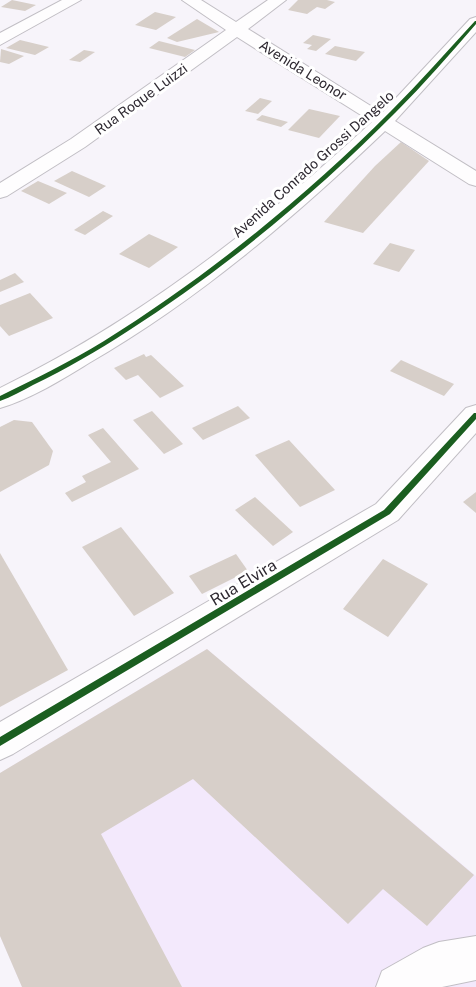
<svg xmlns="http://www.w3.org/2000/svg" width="476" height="987" font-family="'Public Sans',sans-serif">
<rect width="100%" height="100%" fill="#f7f4fa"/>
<!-- built -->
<polygon fill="#f3e9fc" points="207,649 476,876 476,987 22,987 0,936 0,773"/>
<!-- building -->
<g fill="#d7cfc9">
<polygon points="12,0 36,5 25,11 1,7"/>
<polygon points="298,0 327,0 335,2 325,9 317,7 307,14 288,10"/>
<polygon points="155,12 176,17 156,30 135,25"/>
<polygon points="197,19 219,32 177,42 167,38"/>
<polygon points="313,35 331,39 316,51 307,49 312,45 303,43"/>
<polygon points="20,40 49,47 35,55 6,48"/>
<polygon points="159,41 195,50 185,57 149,48"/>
<polygon points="335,46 365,52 356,61 325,54"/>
<polygon points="1,49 24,56 9,64 0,62"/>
<polygon points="84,50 95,52 80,62 69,60"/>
<polygon points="260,98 272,101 258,114 245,111"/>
<polygon points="309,109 340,116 319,138 288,130"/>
<polygon points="262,115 288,122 281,127 256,120"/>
<polygon points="401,142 429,161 363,233 324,222 375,166"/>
<polygon points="72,171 106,186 89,197 54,181"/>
<polygon points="38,181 67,193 49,204 21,191"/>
<polygon points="103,211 113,216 85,235 74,230"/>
<polygon points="149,234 178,247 149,268 119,254"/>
<polygon points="390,243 415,250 399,272 373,264"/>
<polygon points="15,273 24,282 0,292 0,280"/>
<polygon points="30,293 53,318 9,336 0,326 0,305"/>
<polygon points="144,354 146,357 151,355 184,386 160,398 138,375 126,380 114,368"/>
<polygon points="401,360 454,384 444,396 390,371"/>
<polygon points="238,406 250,418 203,440 192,428"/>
<polygon points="152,411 183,444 164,454 133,420"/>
<polygon points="14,420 32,422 53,451 49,465 0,492 0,427"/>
<polygon points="103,428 139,469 72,502 65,493 86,482 82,476 111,462 88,435"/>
<polygon points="289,440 335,490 300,507 255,455"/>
<polygon points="476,492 476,513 463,502"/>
<polygon points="255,497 293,532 273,546 235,510"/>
<polygon points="121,527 174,593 134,616 82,547"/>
<polygon points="0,553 68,670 0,707"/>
<polygon points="236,554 248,571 202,594 189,576"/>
<polygon points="383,559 428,584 388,637 343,609"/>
<polygon points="207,649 474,875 427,926 383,889 348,924 193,779 101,834 182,987 22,987 0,936 0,773"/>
</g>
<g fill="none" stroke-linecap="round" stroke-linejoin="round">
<defs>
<g id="minor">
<polygon points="62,0 81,0 0,45 0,33"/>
<path d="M182 0H201L236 22 268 0H286L248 29 382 113 470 19 476 17V32L395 121 476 171V186L469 184 385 131C294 218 198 300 89 363 61 380 31 399 0 408V388C139 320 258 227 372 122L237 37 85 147 7 196 0 198V183L71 139 226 30Z"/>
<polygon points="476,405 476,433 398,520 13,754 0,760 0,722 376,504 466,408"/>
<polygon points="476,936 476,980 442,987 376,987 382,971 423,948 439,942"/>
</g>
</defs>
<!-- minor casing -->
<use href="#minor" stroke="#c1bec4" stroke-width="2"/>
<!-- minor -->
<use href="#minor" fill="#fefdfe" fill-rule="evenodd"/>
<defs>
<g id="cycleway">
<path d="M475 21H476V24C450 54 424 84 396 112 315 194 225 269 128 331 97 351 66 369 33 385 22 391 11 397 0 401V396C35 379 71 361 104 341 208 276 304 198 391 111 420 82 447 51 475 21Z"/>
<polygon points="474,413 476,413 476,419 390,514 0,746 0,737 384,510"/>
</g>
</defs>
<!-- cycleway casing -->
<use href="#cycleway" stroke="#fff" stroke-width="3"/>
<!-- cycleway -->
<use href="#cycleway" fill="#1b5e20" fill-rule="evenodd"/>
</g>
<g text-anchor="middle" stroke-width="6" stroke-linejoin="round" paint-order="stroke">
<!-- far-street labels -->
<g font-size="14" fill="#2e2931" stroke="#fff">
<text transform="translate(303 70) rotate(32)" y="5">Avenida Leonor</text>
<text transform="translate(141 99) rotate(-36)" y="5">Rua Roque Luizzi</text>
<text transform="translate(313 164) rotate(-42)" y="5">Avenida Conrado Grossi Dangelo</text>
</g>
<!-- street labels -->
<g font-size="16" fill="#2e2931" stroke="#fff">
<text transform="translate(243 582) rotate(-31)" y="6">Rua Elvira</text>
</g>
</g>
</svg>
